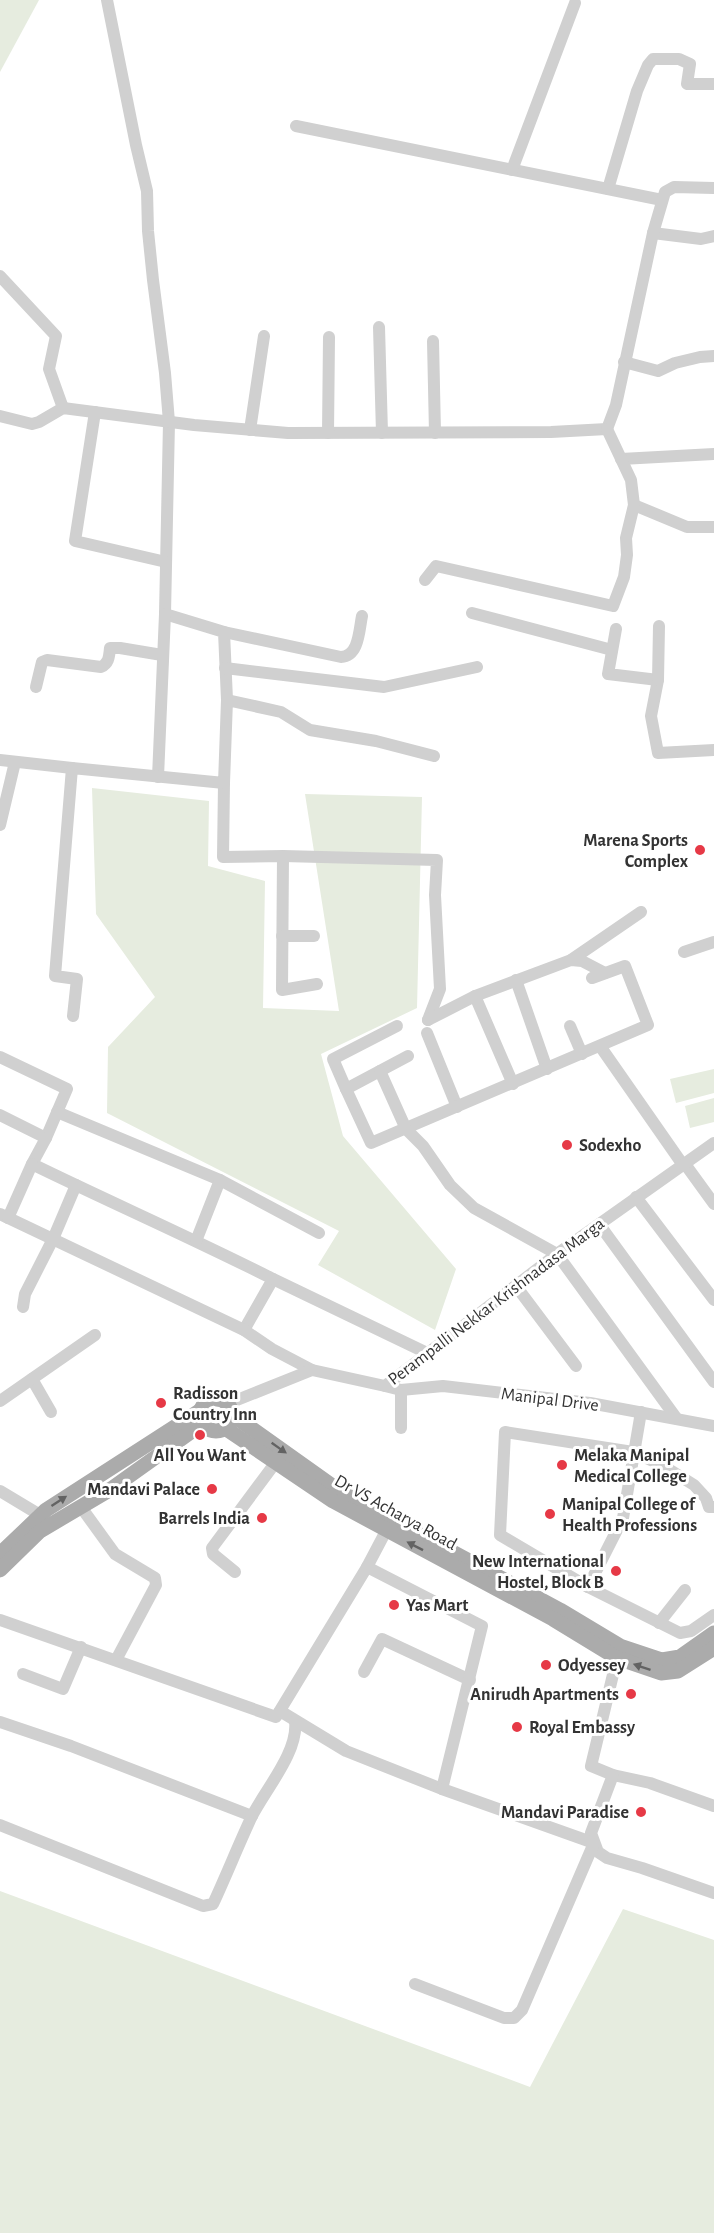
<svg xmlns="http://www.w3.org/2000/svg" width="714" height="2233" font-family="'Alegreya Sans',sans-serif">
<rect width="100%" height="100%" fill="#fff"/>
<!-- green -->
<g fill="#e6ecdf">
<polygon points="0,0 39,0 0,72"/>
<polygon points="92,788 209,801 208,866 265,881 263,1008 339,1011 305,794 422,797 417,1008 321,1054 343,1136 456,1269 435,1330 318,1265 339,1231 107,1113 108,1047 155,997 96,914"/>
<polygon points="714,1069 714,1093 676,1103 670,1079"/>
<polygon points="714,1098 714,1122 690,1128 685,1106"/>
<polygon points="0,1891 530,2087 623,1909 714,1940 714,2233 0,2233"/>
</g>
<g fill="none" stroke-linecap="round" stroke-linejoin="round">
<!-- minor -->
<g stroke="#d0d0d0" stroke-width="12">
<polyline points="107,0 136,145 147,191 148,231 153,280 165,373 169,422 165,614 224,632 227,700"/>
<polyline points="296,126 662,200"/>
<polyline points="512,170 575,3"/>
<polyline points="608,189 637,91 648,65 653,59 679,59 690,64 687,84 714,84"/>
<polyline points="653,233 701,239 714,236"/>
<polyline points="0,276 56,336 49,369 63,408"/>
<polyline points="379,327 382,433"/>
<polyline points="433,341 435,433"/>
<polyline points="624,362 658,371 675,363 700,357 714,356"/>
<polyline points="95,412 75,541 166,562"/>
<polyline points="0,416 32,424 39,422 63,408 194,425 288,433 551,432 607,429 616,405 653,233 665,192 674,187 714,188"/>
<polyline points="250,430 264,336"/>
<polyline points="328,433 329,337"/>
<polyline points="621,459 714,454"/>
<polyline points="634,505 687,527 714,527"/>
<polyline points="425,580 436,566 613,606 624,577 627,555 626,538 634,505 631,480 607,429"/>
<polyline points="472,613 612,650"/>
<polyline points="616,629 608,674 658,680 651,716 658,753 714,750"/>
<path d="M224 632 341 657C359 656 359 631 362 616"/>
<polyline points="225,668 384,687 477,667"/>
<polyline points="658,680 659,626"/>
<path d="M36 687 42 662 47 660 101 667C109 663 109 657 110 648H120L162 655"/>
<polyline points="0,760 72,768"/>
<polyline points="158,777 165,614"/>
<polyline points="224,783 223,857 283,856 282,990 317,984"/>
<polyline points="0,825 15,762"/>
<polyline points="283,856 437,860 435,895 440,989 428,1020"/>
<polyline points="282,936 314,936"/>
<polyline points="684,952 714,942"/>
<polyline points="571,960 641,912"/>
<polyline points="516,980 547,1069"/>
<polyline points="475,996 513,1084"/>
<polyline points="73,1016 77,979 55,976 72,768 224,783 227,700 281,712 310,730 376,741 434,756"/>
<polyline points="428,1020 475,996 571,960 582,961 605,973"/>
<polyline points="570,1026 582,1054"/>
<polyline points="427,1033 457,1107"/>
<polyline points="600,1046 683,1165"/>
<polyline points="408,1056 346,1089 371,1143 648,1025 625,966 592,978"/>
<polyline points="0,1057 67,1089 46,1138 0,1115"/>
<polyline points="380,1071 406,1129 423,1146 450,1185 474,1208 557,1254 677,1419"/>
<polyline points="346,1089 333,1059 397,1026"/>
<polyline points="57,1112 220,1180"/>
<path d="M46 1138 32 1164C112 1203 194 1239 273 1279L244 1330"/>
<polyline points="685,1164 714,1204"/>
<polyline points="636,1197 714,1300"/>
<polyline points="0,1214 244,1330 272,1349 312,1370"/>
<polyline points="8,1218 32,1164"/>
<polyline points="599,1224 714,1382"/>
<polyline points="196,1241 220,1180 319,1233"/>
<polyline points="273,1279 429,1354"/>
<polyline points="516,1286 576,1366"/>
<polyline points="23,1307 25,1294 53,1239 76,1185"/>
<polyline points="32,1379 51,1412"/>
<polyline points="385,1386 401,1390 443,1386 590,1403 714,1426"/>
<polyline points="401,1390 401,1428"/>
<polyline points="0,1401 95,1335"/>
<polyline points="227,1404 312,1370 385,1386 557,1254 714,1143"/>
<polyline points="641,1412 623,1518 588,1587 680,1633 691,1631 714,1615"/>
<polyline points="0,1491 40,1515"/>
<polyline points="81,1507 115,1554 155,1578 156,1585 116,1660"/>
<polyline points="235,1572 213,1554 212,1548 276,1462"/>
<polyline points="588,1587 500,1535 505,1432 633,1452 662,1465 694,1485 706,1498 709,1507 714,1507"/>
<polyline points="0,1620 276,1717 367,1567 386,1531"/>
<polyline points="659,1623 685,1590"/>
<polyline points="617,1658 591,1766 613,1775 650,1783 714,1806"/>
<polyline points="364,1672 382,1639 470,1680"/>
<polyline points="23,1674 63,1689 81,1647"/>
<polyline points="280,1711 346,1751 442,1789 482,1626 367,1567"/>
<polyline points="0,1722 71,1746 252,1816"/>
<polyline points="613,1775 591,1833 598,1852 607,1858 642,1868 714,1893"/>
<path d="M0 1825 203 1906 213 1904C226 1876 238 1846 251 1818 264 1791 299 1752 295 1721"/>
<polyline points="415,1984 504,2018 514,2018 522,2010 594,1843 442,1789"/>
</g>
<!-- major -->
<g stroke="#ababab" stroke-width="15">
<circle cx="216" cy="1415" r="16"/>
<polyline points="231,1414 341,1492 560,1610 620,1646 662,1660 680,1657 714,1633"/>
<polyline points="225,1428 333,1501 553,1619 617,1658 661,1673 678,1671 714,1648"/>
<polyline points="0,1554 46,1510 201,1410"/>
<polyline points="0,1570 40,1531 111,1489 202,1424"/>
</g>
</g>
<!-- one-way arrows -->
<defs><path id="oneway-solid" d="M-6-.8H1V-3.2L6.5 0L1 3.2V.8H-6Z" transform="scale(1.5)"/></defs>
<g fill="#636363">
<use href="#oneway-solid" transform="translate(279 1448) rotate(35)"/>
<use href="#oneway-solid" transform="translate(59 1501) rotate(-33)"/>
<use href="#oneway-solid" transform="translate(415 1546) rotate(-153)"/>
<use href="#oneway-solid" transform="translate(642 1667) rotate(-161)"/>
</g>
<!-- markers -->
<g fill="#e63946" stroke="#fff" stroke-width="2">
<circle cx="700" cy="850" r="6"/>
<circle cx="567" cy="1145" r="6"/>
<circle cx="161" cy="1403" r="6"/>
<circle cx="200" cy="1435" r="6"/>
<circle cx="562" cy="1465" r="6"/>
<circle cx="212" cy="1489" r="6"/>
<circle cx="550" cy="1514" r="6"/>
<circle cx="262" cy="1518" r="6"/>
<circle cx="616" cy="1571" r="6"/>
<circle cx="394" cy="1605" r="6"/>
<circle cx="546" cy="1665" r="6"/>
<circle cx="631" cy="1694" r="6"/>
<circle cx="517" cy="1727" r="6"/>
<circle cx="641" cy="1812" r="6"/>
</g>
<g text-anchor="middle" stroke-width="6" stroke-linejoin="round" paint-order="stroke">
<!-- poi labels -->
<g font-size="18" font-weight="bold" fill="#333" stroke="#fff" text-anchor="start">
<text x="688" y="846" text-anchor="end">Marena Sports<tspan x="688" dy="21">Complex</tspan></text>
<text x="579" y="1151">Sodexho</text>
<text x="173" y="1399">Radisson<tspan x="173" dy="21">Country Inn</tspan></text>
<text x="200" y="1461" text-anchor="middle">All You Want</text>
<text x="574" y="1461">Melaka Manipal<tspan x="574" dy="21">Medical College</tspan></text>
<text x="200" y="1495" text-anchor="end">Mandavi Palace</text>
<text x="562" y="1510">Manipal College of<tspan x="562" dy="21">Health Professions</tspan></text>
<text x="250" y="1524" text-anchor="end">Barrels India</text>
<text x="604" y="1567" text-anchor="end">New International<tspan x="604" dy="21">Hostel, Block B</tspan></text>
<text x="406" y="1611">Yas Mart</text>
<text x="558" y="1671">Odyessey</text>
<text x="619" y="1700" text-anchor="end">Anirudh Apartments</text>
<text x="529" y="1733">Royal Embassy</text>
<text x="629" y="1818" text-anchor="end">Mandavi Paradise</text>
</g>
<!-- street labels -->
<g font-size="18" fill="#333" stroke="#fff">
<text transform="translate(496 1301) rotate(-37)" y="6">Perampalli Nekkar Krishnadasa Marga</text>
<text transform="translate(550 1399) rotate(7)" y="6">Manipal Drive</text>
<text transform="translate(396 1512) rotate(29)" y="6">Dr VS Acharya Road</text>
</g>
</g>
</svg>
